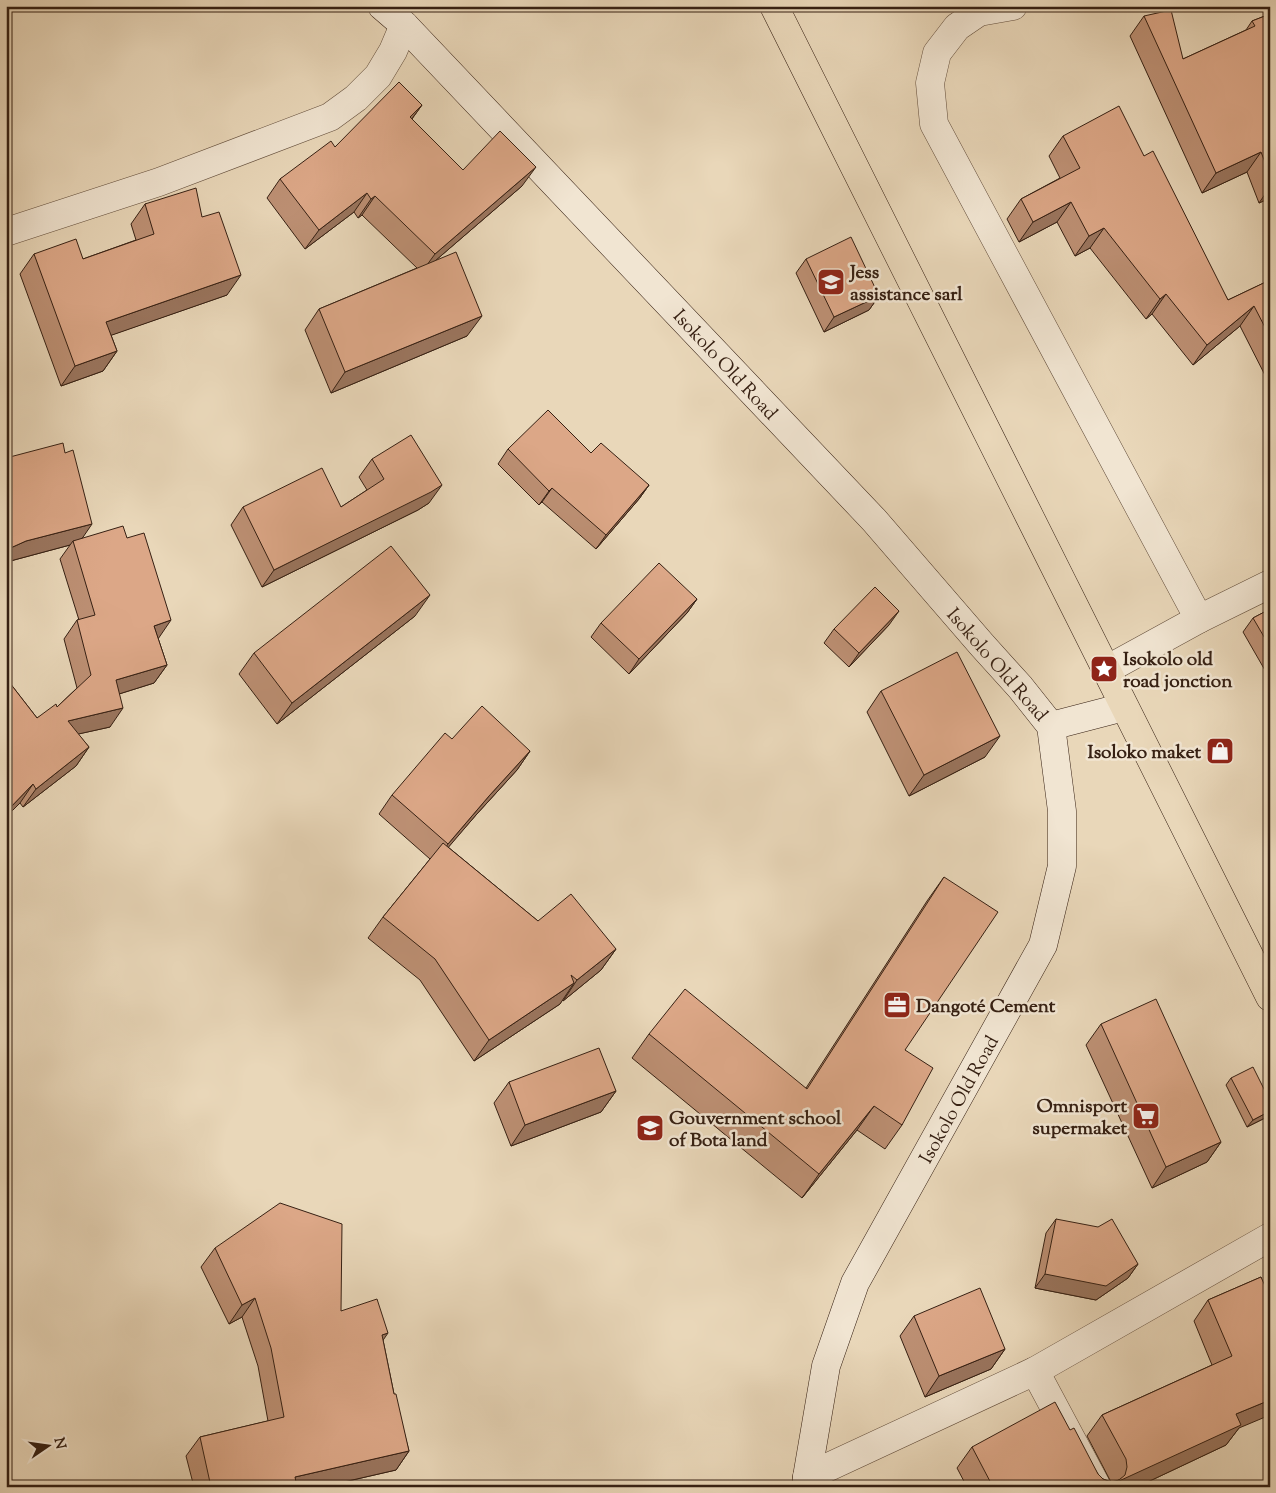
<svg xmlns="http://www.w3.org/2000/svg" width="1276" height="1493" font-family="'Sorts Mill Goudy',serif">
<rect width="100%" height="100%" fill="#e9d7b9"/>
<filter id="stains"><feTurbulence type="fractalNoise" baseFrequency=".004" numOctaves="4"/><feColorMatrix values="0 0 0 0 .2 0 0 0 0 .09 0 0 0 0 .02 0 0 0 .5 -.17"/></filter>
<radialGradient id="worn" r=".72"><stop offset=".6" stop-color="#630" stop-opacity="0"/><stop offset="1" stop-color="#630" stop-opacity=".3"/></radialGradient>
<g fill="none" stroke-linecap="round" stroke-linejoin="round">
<defs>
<g id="street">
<polyline points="1013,6 979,12 957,27 937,53 930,83 934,124 1199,619"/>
<polyline points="6,232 159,182 330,117 356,98 378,76 393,51 404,25"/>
<polyline points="1106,670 1199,619 1270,584"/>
<polyline points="1035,1371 1097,1487"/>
<polyline points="807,1477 1035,1371 1270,1237"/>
</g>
<g id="secondary">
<polyline points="382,6 404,25 874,520 982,645 1020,687 1051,726 1062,811 1062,866 1043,945 855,1283 826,1366 807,1477 807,1487"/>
<polyline points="1051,726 1124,707"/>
</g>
<polyline id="highway" points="774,6 1270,997"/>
</defs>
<!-- street casing -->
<use href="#street" stroke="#634e3c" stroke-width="29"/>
<!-- secondary casing -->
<use href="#secondary" stroke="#362013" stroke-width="29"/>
<!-- highway casing -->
<use href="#highway" stroke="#362013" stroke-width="29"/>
<!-- street -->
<use href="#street" stroke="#f1e5d2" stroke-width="28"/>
<!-- secondary -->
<use href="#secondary" stroke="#f1e5d2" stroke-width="28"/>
<!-- highway -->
<use href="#highway" stroke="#e9d7b9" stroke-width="28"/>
</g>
<!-- wall -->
<g fill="#bd9074" stroke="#362013">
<polygon points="1270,14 1270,198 1259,203 1247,172 1202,193 1130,36 1144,16 1183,59 1246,30 1252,21"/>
<polygon points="422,105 412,119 463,170 522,186 435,261 467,336 331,393 305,330 319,309 417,268 362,215 358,218 354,212 305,249 267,198 280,179 335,147"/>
<polygon points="1063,136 1144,156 1228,300 1270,280 1270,385 1240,326 1193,365 1152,314 1146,319 1090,248 1075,256 1057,222 1019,242 1007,219 1021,199 1060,178 1049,156"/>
<polygon points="145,204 202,217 227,295 111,335 117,351 103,371 61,386 20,274 34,254 83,259 136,240 131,224"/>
<polygon points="806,259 879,296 869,310 824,332 796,273"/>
<polygon points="508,449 591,453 649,485 639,499 596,549 542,502 539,505 498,464"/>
<polygon points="6,458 83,538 158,638 167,665 154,683 119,694 110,727 78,734 89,747 76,766 23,807 20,803 6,817 6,678 37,718 57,707 77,688 64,639 77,620 79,620 60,559 70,545 14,560 6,563"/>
<polygon points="372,459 429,503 418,510 262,587 231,525 243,507 341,507 367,490 359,477"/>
<polygon points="697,599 687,613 629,674 591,637 601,623"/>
<polygon points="1270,609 1270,679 1243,632 1253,618"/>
<polygon points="415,616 277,724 239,674 254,653"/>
<polygon points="889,625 849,667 824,643 834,629"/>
<polygon points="881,691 985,757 909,796 867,712"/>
<polygon points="452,739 530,751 517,770 476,815 448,847 538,921 616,949 601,970 563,1001 562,1000 560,1004 474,1061 420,980 368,938 383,917 430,859 379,814 392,795"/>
<polygon points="944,877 905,1050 902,1125 885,1149 857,1130 802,1198 632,1058 649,1034 806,1088 927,901"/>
<polygon points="1101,1024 1221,1142 1207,1162 1152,1188 1086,1045"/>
<polygon points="1231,1078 1270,1101 1270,1115 1269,1116 1247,1127 1226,1085"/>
<polygon points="509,1082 616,1091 601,1112 511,1146 494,1103"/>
<polygon points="1056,1219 1138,1264 1128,1278 1096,1300 1035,1288 1046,1233"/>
<polygon points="215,1248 341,1311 383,1340 394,1394 409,1451 396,1470 322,1487 194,1487 186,1456 200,1437 268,1421 258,1366 242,1317 229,1324 201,1267"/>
<polygon points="1261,1277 1239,1428 1226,1445 1137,1487 967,1487 957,1468 972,1447 1070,1430 1098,1474 1103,1479 1111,1482 1087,1436 1102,1415 1212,1365 1194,1321 1208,1300"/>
<polygon points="914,1316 1005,1349 991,1369 925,1397 900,1336"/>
</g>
<!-- shaded-wall -->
<g fill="#9a755e" stroke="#362013">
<polygon points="422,105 408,124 410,117"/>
<polygon points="1261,152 1247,172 1202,193 1216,173"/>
<polygon points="536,167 522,186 421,273 435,254"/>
<polygon points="1270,187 1270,198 1259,203"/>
<polygon points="367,193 354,212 305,249 319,230"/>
<polygon points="375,196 362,215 358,218 371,199"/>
<polygon points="1071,202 1057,222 1019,242 1033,222"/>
<polygon points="1104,228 1090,248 1075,256 1089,236"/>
<polygon points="241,275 227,295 92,342 106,322"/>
<polygon points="1166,294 1152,314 1146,319 1160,299"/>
<polygon points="879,296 869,310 824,332 834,317"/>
<polygon points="1254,306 1240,326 1193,365 1207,345"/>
<polygon points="482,316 467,336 331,393 345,372"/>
<polygon points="117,351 103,371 61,386 75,366"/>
<polygon points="442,485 429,503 418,510 262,587 274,570"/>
<polygon points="649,485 639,499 596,549 606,535"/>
<polygon points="552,488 542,502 539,505 549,491"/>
<polygon points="92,524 79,543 73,541 70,545 14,560 6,563 6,550 26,541"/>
<polygon points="430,595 415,616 277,724 292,703"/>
<polygon points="697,599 687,613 629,674 639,659"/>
<polygon points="899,611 889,625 849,667 859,653"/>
<polygon points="171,620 158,639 154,626"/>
<polygon points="167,665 154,683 103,699 116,680"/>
<polygon points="123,708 110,727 56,739 68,721"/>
<polygon points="1000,736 985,757 909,796 924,775"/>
<polygon points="89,747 76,766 23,807 36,789"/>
<polygon points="530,751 517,770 476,815 435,863 448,844 489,796"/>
<polygon points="33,784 20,803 6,817 6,812"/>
<polygon points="616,949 601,970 563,1001 577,980"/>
<polygon points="574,983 560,1004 474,1061 489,1040"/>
<polygon points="616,1091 601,1112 511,1146 525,1125"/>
<polygon points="874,1106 857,1130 802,1198 819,1174"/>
<polygon points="1270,1111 1270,1115 1269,1116 1247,1127 1253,1120"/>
<polygon points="1221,1142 1207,1162 1152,1188 1166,1167"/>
<polygon points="1138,1264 1128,1278 1096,1300 1035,1288 1045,1274"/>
<polygon points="255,1298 242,1317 229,1324 242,1305"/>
<polygon points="388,1333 375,1352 382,1335"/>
<polygon points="1005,1349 991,1369 925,1397 939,1376"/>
<polygon points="1270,1400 1270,1415 1239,1428 1226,1445 1137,1487 1106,1487 1236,1414"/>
<polygon points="409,1451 396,1470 322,1487 278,1487 295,1477"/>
</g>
<!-- building -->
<g fill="#dca787" stroke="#362013">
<polygon points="1171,10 1183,59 1255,26 1252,21 1270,14 1270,175 1261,152 1216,173 1144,16"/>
<polygon points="399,82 422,105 410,117 463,170 500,131 536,167 435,254 375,196 371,199 367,193 319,230 280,179 331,141 335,147"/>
<polygon points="1119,106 1144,156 1153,151 1228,300 1270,280 1270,337 1254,306 1207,345 1166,294 1160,299 1104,228 1089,236 1071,202 1033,222 1021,199 1080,168 1063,136"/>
<polygon points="196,188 202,217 219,212 241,275 106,322 117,351 75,366 34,254 76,239 83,259 154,234 145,204"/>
<polygon points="851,237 879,296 834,317 806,259"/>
<polygon points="456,252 482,316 345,372 319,309"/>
<polygon points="548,410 591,453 601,443 649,485 606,535 552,488 549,491 508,449"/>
<polygon points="411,435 442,485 431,492 274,570 243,507 322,468 341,507 384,479 372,459"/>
<polygon points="63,443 65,453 73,450 92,524 26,541 6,550 6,458"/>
<polygon points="123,526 127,538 144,533 171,620 154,626 167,665 116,680 123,708 68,721 89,747 36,789 33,784 6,812 6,678 37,718 56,704 57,707 91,675 77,620 95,615 73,541"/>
<polygon points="391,546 430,595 292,703 254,653"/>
<polygon points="659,563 697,599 639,659 601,623"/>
<polygon points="875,587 899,611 859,653 834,629"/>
<polygon points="6,591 9,596 6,598"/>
<polygon points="1270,609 1270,647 1253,618"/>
<polygon points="957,652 1000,736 924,775 881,691"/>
<polygon points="482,706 530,751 489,796 448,844 392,795 445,733 452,739"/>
<polygon points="443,843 538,921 571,894 616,949 577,980 571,975 574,983 489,1040 435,959 383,917"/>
<polygon points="944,877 998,912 905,1050 933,1068 902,1125 874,1106 819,1174 649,1034 685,989 807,1089"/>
<polygon points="1156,999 1221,1142 1166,1167 1101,1024"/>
<polygon points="599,1048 616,1091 525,1125 509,1082"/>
<polygon points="1253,1067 1270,1101 1270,1111 1253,1120 1231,1078"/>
<polygon points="280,1203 342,1224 341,1311 377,1299 388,1333 382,1335 394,1394 396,1394 409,1451 295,1477 296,1482 278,1487 211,1487 200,1437 284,1417 271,1348 255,1298 242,1305 215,1248"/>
<polygon points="1056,1219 1098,1227 1112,1219 1138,1264 1106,1286 1045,1274"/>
<polygon points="1261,1277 1270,1297 1270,1400 1236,1414 1241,1425 1106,1487 993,1487 972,1447 1055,1402 1070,1430 1074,1428 1098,1474 1103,1479 1111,1482 1119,1480 1125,1475 1127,1467 1126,1459 1102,1415 1232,1356 1208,1300"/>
<polygon points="980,1288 1005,1349 939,1376 914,1316"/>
</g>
<!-- icons -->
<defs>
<symbol id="university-square" viewBox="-11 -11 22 22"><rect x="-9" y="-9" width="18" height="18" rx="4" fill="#8f2418" stroke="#f1e5d2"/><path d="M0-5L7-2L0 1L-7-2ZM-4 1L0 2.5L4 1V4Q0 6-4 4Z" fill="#fff"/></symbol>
<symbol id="sight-square" viewBox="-11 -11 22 22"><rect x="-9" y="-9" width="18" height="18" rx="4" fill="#8f2418" stroke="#f1e5d2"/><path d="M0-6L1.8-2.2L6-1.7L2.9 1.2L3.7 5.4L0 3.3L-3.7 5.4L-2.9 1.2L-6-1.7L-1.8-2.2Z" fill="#fff"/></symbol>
<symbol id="shop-square" viewBox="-11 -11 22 22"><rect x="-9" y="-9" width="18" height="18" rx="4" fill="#8f2418" stroke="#f1e5d2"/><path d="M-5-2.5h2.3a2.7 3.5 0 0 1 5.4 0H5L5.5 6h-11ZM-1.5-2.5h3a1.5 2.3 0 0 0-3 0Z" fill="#fff"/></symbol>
<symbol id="office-square" viewBox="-11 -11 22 22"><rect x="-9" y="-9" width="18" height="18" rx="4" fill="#8f2418" stroke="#f1e5d2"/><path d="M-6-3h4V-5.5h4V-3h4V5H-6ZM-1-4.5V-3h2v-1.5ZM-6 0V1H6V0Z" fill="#fff"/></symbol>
<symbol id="supermarket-square" viewBox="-11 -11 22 22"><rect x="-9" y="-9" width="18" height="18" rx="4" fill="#8f2418" stroke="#f1e5d2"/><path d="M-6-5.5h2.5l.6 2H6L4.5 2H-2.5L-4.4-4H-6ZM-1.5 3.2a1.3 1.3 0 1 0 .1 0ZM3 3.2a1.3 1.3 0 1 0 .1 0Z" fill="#fff"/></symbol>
<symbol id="school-square" viewBox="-11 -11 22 22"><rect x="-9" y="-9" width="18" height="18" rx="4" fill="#8f2418" stroke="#f1e5d2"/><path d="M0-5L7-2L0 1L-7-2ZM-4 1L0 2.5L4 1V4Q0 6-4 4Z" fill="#fff"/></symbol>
</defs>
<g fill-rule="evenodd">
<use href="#university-square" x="815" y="266" width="32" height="32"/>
<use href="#sight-square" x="1088" y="653" width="32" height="32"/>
<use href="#shop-square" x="1204" y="735" width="32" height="32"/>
<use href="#office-square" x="881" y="989" width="32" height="32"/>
<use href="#supermarket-square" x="1130" y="1100" width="32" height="32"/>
<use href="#school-square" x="634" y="1112" width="32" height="32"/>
</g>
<g text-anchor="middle" stroke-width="5" stroke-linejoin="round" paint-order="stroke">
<!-- poi labels -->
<g font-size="19" font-weight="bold" fill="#362013" stroke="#f1e5d2" text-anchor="start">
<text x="850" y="278">Jess<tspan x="850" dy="22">assistance sarl</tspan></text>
<text x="1123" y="665">Isokolo old<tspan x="1123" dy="22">road jonction</tspan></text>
<text x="1201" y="758" text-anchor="end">Isoloko maket</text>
<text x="916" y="1012">Dangoté Cement</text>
<text x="1127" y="1112" text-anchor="end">Omnisport<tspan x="1127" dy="22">supermaket</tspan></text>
<text x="669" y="1124">Gouvernment school<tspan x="669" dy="22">of Bota land</tspan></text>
</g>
<!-- street labels -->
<g font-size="19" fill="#362013" stroke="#f1e5d2">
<text transform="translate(726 364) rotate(47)" y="7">Isokolo Old Road</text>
<text transform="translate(998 664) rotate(49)" y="7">Isokolo Old Road</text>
<text transform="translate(958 1099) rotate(-61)" y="7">Isokolo Old Road</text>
</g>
</g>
<!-- margin -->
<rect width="1276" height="1493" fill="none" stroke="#e9d7b9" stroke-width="25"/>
<rect x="8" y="8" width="1261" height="1478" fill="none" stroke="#362013" stroke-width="2.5"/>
<rect x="12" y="12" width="1251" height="1468" fill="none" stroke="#362013"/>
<!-- north arrow -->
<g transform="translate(48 1446) rotate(77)" stroke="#f1e5d2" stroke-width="4" paint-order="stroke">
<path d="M0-4L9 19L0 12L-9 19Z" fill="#362013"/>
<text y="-8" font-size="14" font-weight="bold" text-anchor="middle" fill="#362013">N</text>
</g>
<rect width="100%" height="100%" filter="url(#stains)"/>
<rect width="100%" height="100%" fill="url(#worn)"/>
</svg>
